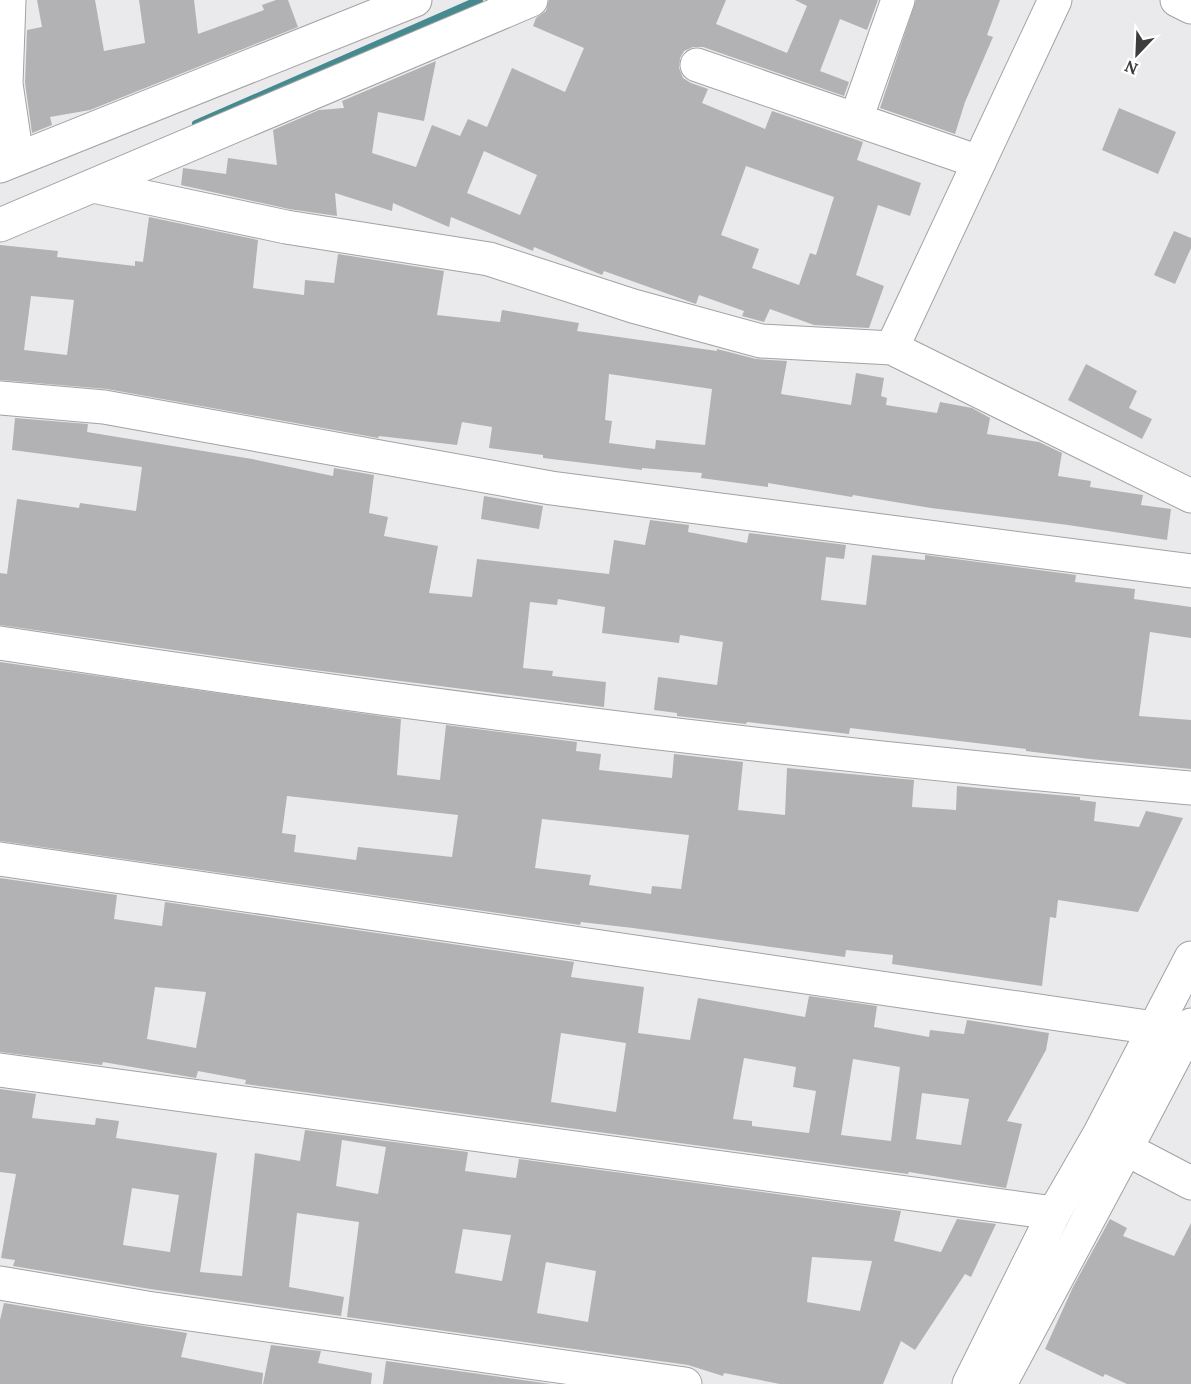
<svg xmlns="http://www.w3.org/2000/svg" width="1191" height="1384" font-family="Lora,serif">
<rect width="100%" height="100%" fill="#eaeaec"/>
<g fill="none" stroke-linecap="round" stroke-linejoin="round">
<!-- stream -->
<polyline stroke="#458a8f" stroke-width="8" points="196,124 479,0"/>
</g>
<!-- building -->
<g fill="#b2b2b4" fill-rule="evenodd">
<polygon points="37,0 95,0 104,51 145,43 139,0 194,0 198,34 264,10 262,5 276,0 288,0 298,27 90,110 50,117 52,125 32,133 25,83 27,30 42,27"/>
<path d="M549 0H726L716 24 787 53 807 6 795 0H878L867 30 840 19 820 71 849 82 844 96 703 47H693L684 51 680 58 679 68 683 78 691 83 708 89 702 103 765 129 772 111 863 142 857 160 921 183 910 216 878 205 856 275 884 286 869 328 814 325 770 309 764 322 742 316 744 311 699 295 696 304 604 271 602 275 534 247 533 251 451 217 449 227 393 203 392 211 335 193 337 216 289 209 181 185 183 168 226 174 228 158 277 165 273 130 319 110 344 108 342 101 436 61 424 121 378 112 372 153 416 167 432 125 460 136 468 119 487 127 512 68 565 92 584 48 533 26 536 18 546 11ZM484 151 537 175 520 215 467 193ZM746 166 834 197 816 255 810 253 799 285 752 268 759 249 721 235Z"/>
<polygon points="916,0 1000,0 987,35 993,37 965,102 955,134 880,108"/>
<polygon points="1119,108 1176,132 1158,174 1102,150"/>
<path d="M149 217 258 240 253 288 304 295 305 280 334 283 338 254 444 271 437 315 500 322 502 310 579 323 577 331 717 351V349L756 359 787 361 781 394 851 405 856 373 884 378 881 396 887 398 886 405 937 413 940 402 972 408 990 418 987 434 1039 442 1062 453 1058 476 1091 481 1090 487 1143 495 1141 505 1171 509 1167 540 1068 525 931 508 853 495 852 497 768 483V487L701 478 702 473 642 468V470L543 458V455L489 448 492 427 462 422 457 445 379 436 378 438 107 389 0 380V245L58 251 57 257 135 266V261L143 262ZM31 296 74 300 67 355 24 350ZM609 374 712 389 705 445 656 440 655 449 609 443 612 421 605 420Z"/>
<polygon points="1174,231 1191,238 1191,248 1175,284 1154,275"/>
<polygon points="1086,364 1137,391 1129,408 1152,419 1142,439 1068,400"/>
<polygon points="15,418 88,424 87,432 252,459 333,476 334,468 374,475 369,513 388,517 384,536 438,546 429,593 472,597 477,559 609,574 614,540 645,545 650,520 689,525 688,532 747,543 749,533 846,545 844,559 826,557 821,600 866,605 872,555 925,560 925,555 1076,575 1075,582 1135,589 1134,599 1191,607 1191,638 1150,632 1139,716 1191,720 1191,769 1090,759 1026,751 1026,749 850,728 849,734 747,722 746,724 677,716 677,713 654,710 658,677 717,685 723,642 680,635 679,643 602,633 605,607 558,599 557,605 530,602 523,668 553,671 552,676 606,682 604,707 299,668 0,625 0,573 7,574 17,499 79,508 80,503 136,511 142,467 12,450"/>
<polygon points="484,496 543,506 539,529 481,519"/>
<path d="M0 662 401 719 397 775 440 780 446 725 577 742 576 751 601 754 599 770 672 778 674 754 743 762 738 810 785 815 787 768 914 780 912 807 956 810 957 786 1080 797V800L1096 802 1094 821 1139 827 1146 811 1183 818 1138 912 1058 900 1056 918 1050 917 1042 986 892 964 893 955 846 950 845 957 633 928 581 922 580 925 0 841ZM287 796 458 815 452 857 358 847 356 860 294 852 296 835 282 833ZM542 819 689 835 681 889 652 886 651 894 589 885 591 875 535 868Z"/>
<path d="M0 878 117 895 114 919 162 926 165 902 574 962 571 977 644 987 638 1033 690 1040 698 998 805 1017 809 996 877 1006 874 1027 929 1037 930 1030 964 1034 967 1020 1049 1033 1046 1050 1007 1121 1022 1124 1006 1188 909 1172 908 1174 245 1084 246 1080 198 1071 196 1078 103 1062 102 1065 0 1052ZM155 987 206 992 196 1048 147 1039ZM561 1033 626 1043 616 1112 551 1102ZM744 1058 796 1067 793 1087 816 1091 809 1133 752 1126V1121L733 1119ZM853 1059 900 1067 891 1141 841 1135ZM922 1093 969 1099 961 1145 916 1139Z"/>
<path d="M0 1089 36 1094 32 1118 95 1125 96 1118 119 1121 116 1138 217 1153 200 1272 242 1276 255 1153 300 1161 305 1130 468 1152 465 1171 516 1178 519 1159 901 1211 894 1241 941 1252 957 1219 996 1224 971 1277 965 1274 915 1350 901 1341 883 1384H780L724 1373 723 1376 688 1365 347 1317 359 1222 297 1213 289 1287 344 1297 341 1316 150 1289 13 1266 15 1260 1 1258 16 1174 0 1172ZM342 1140 386 1147 378 1194 336 1186ZM132 1188 179 1195 170 1252 123 1245ZM463 1229 511 1235 502 1281 455 1273ZM812 1257 872 1261 860 1311 807 1302ZM546 1262 596 1271 588 1322 537 1313Z"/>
<polygon points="1110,1219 1127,1228 1123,1236 1174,1256 1191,1223 1191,1384 1127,1384 1105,1374 1103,1377 1045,1349 1073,1287"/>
<polygon points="4,1303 187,1333 181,1357 263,1373 262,1384 0,1384 0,1320"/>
<polygon points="271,1345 321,1351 318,1363 372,1373 371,1384 263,1384"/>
<polygon points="386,1361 551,1384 383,1384"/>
</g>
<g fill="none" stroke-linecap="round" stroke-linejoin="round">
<defs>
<g id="minor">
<polyline points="9,0 6,84 17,158"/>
<polyline points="1177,0 1191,7"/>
<polyline points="697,65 979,162"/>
<polyline points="856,119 898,0"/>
<polyline points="0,166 415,0"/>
<polyline points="93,186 286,227 489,259 633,306 761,341 892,348 1191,496"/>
<polyline points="0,225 531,0"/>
<polyline points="892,348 1055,0"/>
<polyline points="0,398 104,407 551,488 1191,571"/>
<path d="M0 643C395 704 793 753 1191 788"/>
<polyline points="0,859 1154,1028"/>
<polyline points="0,1070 1054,1213"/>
<polyline points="1126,1149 1191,1183"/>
<polyline points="0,1283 147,1308 685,1384"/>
</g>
<g id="major">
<polyline points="969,1384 1054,1213 1099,1135 1191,958"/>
<polyline points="1000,1384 1126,1149 1191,1025"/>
</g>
</defs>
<!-- minor casing -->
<use href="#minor" stroke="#a2a2a4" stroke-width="35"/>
<!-- major casing -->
<use href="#major" stroke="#a2a2a4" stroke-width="35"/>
<!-- minor -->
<use href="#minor" stroke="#fff" stroke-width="33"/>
<!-- major -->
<use href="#major" stroke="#fff" stroke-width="33"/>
</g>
<!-- north arrow -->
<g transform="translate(1137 54) rotate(203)" stroke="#ffffff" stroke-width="4.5" paint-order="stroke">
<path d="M0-4.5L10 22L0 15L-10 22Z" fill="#3d3d3d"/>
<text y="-9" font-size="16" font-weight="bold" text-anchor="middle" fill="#3d3d3d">N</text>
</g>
</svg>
